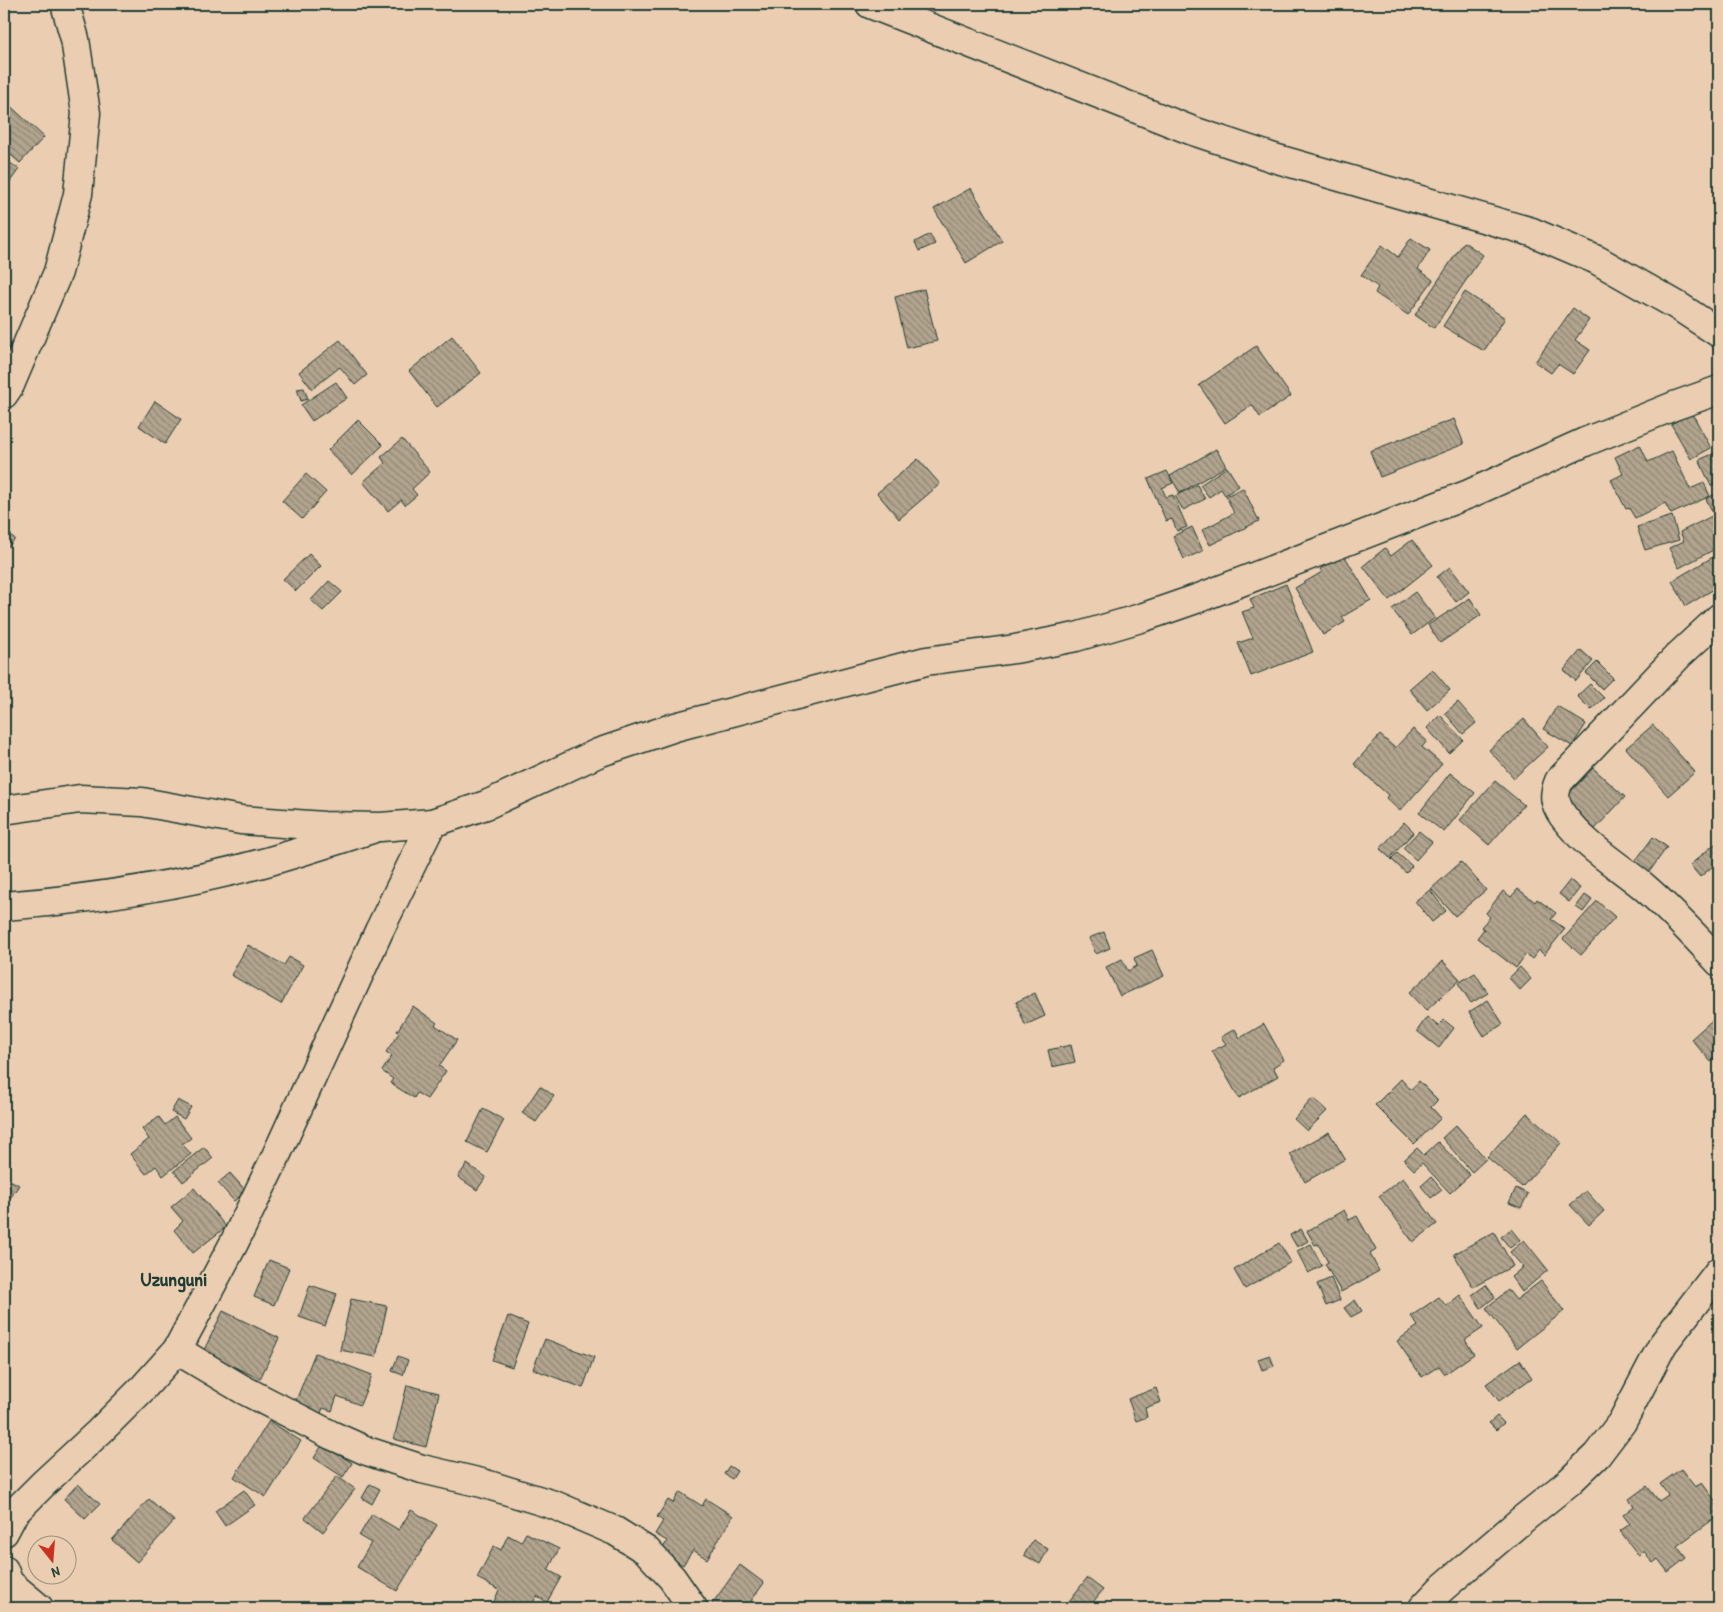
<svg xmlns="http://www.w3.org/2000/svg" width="1723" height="1612" font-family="'Patrick Hand',sans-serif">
<defs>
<pattern id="building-back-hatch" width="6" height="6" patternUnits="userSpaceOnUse" patternTransform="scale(1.25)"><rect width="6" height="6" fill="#b2a48e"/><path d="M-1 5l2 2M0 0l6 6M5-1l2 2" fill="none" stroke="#908775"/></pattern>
</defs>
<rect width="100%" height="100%" fill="#ebcdb1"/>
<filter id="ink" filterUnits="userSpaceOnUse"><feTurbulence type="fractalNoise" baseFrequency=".02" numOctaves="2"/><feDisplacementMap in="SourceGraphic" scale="10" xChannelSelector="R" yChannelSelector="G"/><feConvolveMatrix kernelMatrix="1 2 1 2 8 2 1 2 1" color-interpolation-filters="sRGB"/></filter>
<g filter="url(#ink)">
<!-- building -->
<g fill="url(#building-back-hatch)" stroke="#1f3d34">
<polygon points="4,100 44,137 20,163 4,149"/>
<polygon points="4,159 19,169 4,190"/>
<polygon points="971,188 1002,241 966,263 934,209"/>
<polygon points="930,234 935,244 919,251 915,242"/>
<polygon points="1411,238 1430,250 1418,269 1433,280 1408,315 1375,293 1378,287 1361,275 1382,245 1398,257"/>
<polygon points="1464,242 1483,255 1434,328 1415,315"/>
<polygon points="924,289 937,341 907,348 895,297"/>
<polygon points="1465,292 1505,318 1484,351 1443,326"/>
<polygon points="1573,308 1589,320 1575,340 1590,350 1573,374 1558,364 1551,373 1535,362"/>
<polygon points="452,336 481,373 437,407 409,371"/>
<polygon points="340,340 367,375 355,385 340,367 312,389 299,372"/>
<polygon points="1256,346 1291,396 1260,417 1252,405 1225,423 1199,385"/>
<polygon points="336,382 347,398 312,421 301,405"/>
<polygon points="304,388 308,399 301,401 297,389"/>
<polygon points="155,401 181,419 165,444 139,426"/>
<polygon points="1692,413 1711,448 1691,459 1671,424"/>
<polygon points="1454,419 1464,444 1380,477 1370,451"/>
<polygon points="358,420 383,445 352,475 328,450"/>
<polygon points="402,439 430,472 412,489 417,495 405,505 401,500 388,511 363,482 385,463 381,457"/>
<polygon points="1640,445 1648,462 1672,451 1690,489 1704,483 1710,496 1671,514 1665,503 1635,518 1629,508 1626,509 1611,480 1623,474 1615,457"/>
<polygon points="1216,449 1226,466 1180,493 1170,476"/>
<polygon points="1719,451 1719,482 1711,486 1699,460"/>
<polygon points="918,459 940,484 899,519 877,493"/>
<polygon points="1227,467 1239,486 1225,495 1221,489 1209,497 1200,485"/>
<polygon points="1167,471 1173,483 1162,488 1166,497 1173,495 1187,527 1177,531 1172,519 1166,521 1148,479"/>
<polygon points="306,474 326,492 302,519 282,501"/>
<polygon points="1197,485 1205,499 1183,510 1175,496"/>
<polygon points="1243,488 1259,521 1210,545 1202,530 1234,513 1226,496"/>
<polygon points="1719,492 1719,547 1679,568 1669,548 1684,541 1680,532 1714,515 1706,499"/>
<polygon points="1672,516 1679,540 1645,550 1637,527"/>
<polygon points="1192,527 1203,551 1184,559 1173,536"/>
<polygon points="4,528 15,539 4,551"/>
<polygon points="1412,540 1433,565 1389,600 1363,566 1385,548 1391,556"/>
<polygon points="309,554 321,566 296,591 283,579"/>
<polygon points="1718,554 1719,586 1686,606 1672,581"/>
<polygon points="1344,555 1371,600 1342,617 1345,622 1323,635 1295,588 1322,572 1320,569"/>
<polygon points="1450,567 1469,592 1456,602 1437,577"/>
<polygon points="329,581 342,592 323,611 311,600"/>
<polygon points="1286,584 1313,652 1251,676 1238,643 1253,638 1242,612 1254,608 1250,599"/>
<polygon points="1415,592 1435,618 1412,635 1392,609"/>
<polygon points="1470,598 1481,615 1440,643 1428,625"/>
<polygon points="1581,650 1593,661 1576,681 1564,670"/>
<polygon points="1597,662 1613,678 1602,689 1586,673"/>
<polygon points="1432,669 1450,690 1427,710 1409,689"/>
<polygon points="1590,684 1604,698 1591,710 1577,696"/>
<polygon points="1458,702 1476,723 1463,734 1445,713"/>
<polygon points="1557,706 1586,724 1572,746 1543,729"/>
<polygon points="1440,715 1463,740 1449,753 1427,728"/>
<polygon points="1524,719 1548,747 1514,778 1489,750"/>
<polygon points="1653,725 1695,772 1668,796 1626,748"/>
<polygon points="1413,729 1427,741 1422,747 1442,764 1400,811 1386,798 1388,795 1354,764 1380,735 1395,748"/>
<polygon points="1593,768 1625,797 1595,829 1563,800"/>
<polygon points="1450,773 1475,793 1444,832 1419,813"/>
<polygon points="1495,781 1524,805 1489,845 1460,820"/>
<polygon points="1404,822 1414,832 1390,858 1380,849"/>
<polygon points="1419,831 1432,842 1416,860 1403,848"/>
<polygon points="1653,837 1667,847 1645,878 1631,867"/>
<polygon points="1716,843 1719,847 1719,861 1700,877 1690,865"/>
<polygon points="1397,853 1412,866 1406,873 1391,859"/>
<polygon points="1461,862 1486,890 1455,916 1431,889"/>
<polygon points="1570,880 1580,888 1569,902 1559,894"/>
<polygon points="1518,889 1535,902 1537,899 1556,913 1551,919 1565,929 1544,955 1539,950 1532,959 1526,954 1516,968 1477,938 1484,929 1481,927 1490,917 1486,913 1503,891 1511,897"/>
<polygon points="1430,890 1446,911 1432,922 1415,901"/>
<polygon points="1585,895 1592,900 1583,912 1576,907"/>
<polygon points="1597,901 1615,917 1581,955 1563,939"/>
<polygon points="1104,932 1110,948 1096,954 1089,938"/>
<polygon points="248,945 284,965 289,957 303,965 281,1004 231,975"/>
<polygon points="1152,950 1164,976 1120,996 1106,967 1122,959 1128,971 1137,966 1134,958"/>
<polygon points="1443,961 1460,979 1426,1011 1409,993"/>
<polygon points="1520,967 1531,979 1520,990 1509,978"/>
<polygon points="1475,973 1488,993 1471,1003 1458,983"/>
<polygon points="1035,993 1045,1016 1025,1025 1016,1002"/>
<polygon points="1488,1000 1503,1024 1484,1036 1469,1012"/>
<polygon points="413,1006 437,1023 435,1025 457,1040 439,1066 446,1071 427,1099 417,1093 414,1098 390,1083 393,1079 382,1071 392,1056 386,1052 399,1033 397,1031"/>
<polygon points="1719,1014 1719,1055 1711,1062 1691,1039"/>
<polygon points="1427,1017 1438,1026 1444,1020 1454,1028 1439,1048 1417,1031"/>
<polygon points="1264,1024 1284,1060 1273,1067 1278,1076 1239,1098 1212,1051 1226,1044 1221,1037 1235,1029 1240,1038"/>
<polygon points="1071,1045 1075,1062 1052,1067 1048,1050"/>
<polygon points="1401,1079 1411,1090 1419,1081 1438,1100 1431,1107 1441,1118 1414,1144 1375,1105"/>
<polygon points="540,1086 554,1096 536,1122 522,1113"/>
<polygon points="1313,1098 1327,1111 1307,1131 1294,1119"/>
<polygon points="178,1100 191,1107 184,1119 171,1112"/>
<polygon points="483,1109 504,1120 487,1152 467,1142"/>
<polygon points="1527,1113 1561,1143 1522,1187 1487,1157"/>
<polygon points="159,1117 165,1125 175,1117 191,1138 182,1144 191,1154 163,1176 156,1166 146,1174 130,1154 149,1139 142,1129"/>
<polygon points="1456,1125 1486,1159 1472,1172 1442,1138"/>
<polygon points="1329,1132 1345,1159 1305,1182 1290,1154"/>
<polygon points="1438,1142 1470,1175 1450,1193 1422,1163 1414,1170 1404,1160 1417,1148 1424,1155"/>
<polygon points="204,1147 213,1158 183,1182 174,1171"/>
<polygon points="4,1157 10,1160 4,1176"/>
<polygon points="467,1164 486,1177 477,1190 458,1177"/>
<polygon points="230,1173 246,1191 234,1201 218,1183"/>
<polygon points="1431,1177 1442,1190 1431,1198 1421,1186"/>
<polygon points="1403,1178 1437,1224 1413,1242 1379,1196"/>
<polygon points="8,1179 19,1185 11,1197 4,1193 4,1186"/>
<polygon points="194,1188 226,1227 193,1253 174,1230 183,1221 171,1207"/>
<polygon points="1516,1188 1528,1194 1521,1208 1509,1203"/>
<polygon points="1586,1191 1604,1211 1589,1225 1570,1205"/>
<polygon points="1344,1210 1349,1220 1357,1216 1376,1250 1370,1254 1379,1271 1341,1292 1325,1264 1328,1262 1318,1244 1315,1245 1307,1231"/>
<polygon points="1301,1229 1308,1241 1297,1247 1290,1235"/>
<polygon points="1511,1229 1520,1240 1510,1248 1501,1237"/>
<polygon points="1494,1232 1513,1266 1473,1287 1454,1254"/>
<polygon points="1524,1240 1548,1270 1522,1292 1511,1277 1523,1267 1510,1252"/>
<polygon points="1279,1243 1291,1262 1245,1289 1234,1270"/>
<polygon points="1311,1244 1322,1266 1308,1273 1297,1251"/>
<polygon points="269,1260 289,1268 274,1305 254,1297"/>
<polygon points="1331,1278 1340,1300 1326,1306 1317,1284"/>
<polygon points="1541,1281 1564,1311 1517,1348 1486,1308 1508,1290 1516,1300"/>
<polygon points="310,1285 337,1294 325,1326 299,1317"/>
<polygon points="1486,1285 1495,1297 1481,1308 1472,1295"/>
<polygon points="1460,1295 1483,1328 1465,1340 1474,1354 1445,1374 1439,1366 1422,1377 1397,1341 1418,1326 1411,1316 1439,1297 1446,1306"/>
<polygon points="351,1299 387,1306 376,1357 340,1350"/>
<polygon points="1355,1300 1362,1311 1351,1317 1344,1308"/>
<polygon points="223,1311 279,1338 260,1379 203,1352"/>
<polygon points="508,1316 528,1324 512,1367 492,1360"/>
<polygon points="545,1339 594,1357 583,1388 533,1369"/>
<polygon points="315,1353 372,1375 360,1405 337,1396 332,1411 323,1408 321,1413 295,1403"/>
<polygon points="1270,1355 1274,1366 1262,1370 1258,1359"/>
<polygon points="398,1356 408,1360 403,1375 392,1371"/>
<polygon points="1520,1360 1532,1378 1499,1401 1486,1384"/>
<polygon points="407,1385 439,1393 426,1447 394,1439"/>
<polygon points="1156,1388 1161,1402 1145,1408 1147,1417 1136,1421 1128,1399"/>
<polygon points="1497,1416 1504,1423 1496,1430 1489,1423"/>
<polygon points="269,1421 301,1441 266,1497 234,1477"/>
<polygon points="323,1444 352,1463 343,1477 314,1458"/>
<polygon points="729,1466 737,1471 732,1479 724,1474"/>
<polygon points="1681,1469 1695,1487 1702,1483 1719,1506 1719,1515 1677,1546 1686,1558 1668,1572 1658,1559 1653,1563 1644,1551 1639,1556 1620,1531 1630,1524 1623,1515 1634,1506 1629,1499 1647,1486 1659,1501 1668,1495 1660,1484"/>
<polygon points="337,1476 355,1489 323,1532 305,1518"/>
<polygon points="78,1484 100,1504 85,1519 64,1499"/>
<polygon points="370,1484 380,1489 372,1504 362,1498"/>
<polygon points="244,1490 255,1505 225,1526 215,1511"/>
<polygon points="680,1492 702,1506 706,1499 733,1516 707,1559 693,1550 683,1565 661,1552 667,1541 655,1534 663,1521 657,1517 668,1500 673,1503"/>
<polygon points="149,1499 174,1521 137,1562 112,1540"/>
<polygon points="411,1510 437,1525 397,1591 357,1567 371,1543 359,1536 372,1514 399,1530"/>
<polygon points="526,1533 559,1549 548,1570 561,1577 547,1602 537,1596 530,1608 497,1608 492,1606 499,1590 477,1578 494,1546 501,1550 508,1535 521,1542"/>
<polygon points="1033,1540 1048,1549 1040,1564 1024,1555"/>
<polygon points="740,1565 764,1583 746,1608 709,1608"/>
<polygon points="1087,1578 1103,1590 1088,1608 1071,1608 1066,1605"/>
</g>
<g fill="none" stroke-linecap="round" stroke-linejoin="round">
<defs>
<g id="street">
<polyline points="4,394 10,385 58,272 78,194 86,113 75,39 65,4"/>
<path d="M1719 618 1678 656 1559 781C1553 795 1554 803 1563 816 1584 845 1616 864 1643 886 1670 909 1695 936 1719 962"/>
<path d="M4 906C93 899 183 885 270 861 304 851 338 840 372 829"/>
<polyline points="177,1350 242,1389 331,1435 367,1451 422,1469 482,1483 554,1505 615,1531 647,1551 672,1578 693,1608"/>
<polyline points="4,1532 14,1513 45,1482 99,1432 143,1388 177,1350 234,1243 275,1158 379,931 432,823"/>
<polyline points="4,1570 9,1583 39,1608"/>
<polyline points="1423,1608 1441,1589 1523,1519 1569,1482 1597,1455 1622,1422 1663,1344 1719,1271"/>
</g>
<g id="secondary">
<polyline points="870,4 1193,131 1274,158 1532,232 1597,260 1678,306 1719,333"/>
<polyline points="4,810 80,799 142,802 241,820 324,826 380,827 432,823 486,805 598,753 675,727 926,661 1015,649 1076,637 1144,617 1199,598 1469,494 1585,442 1674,406 1719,390"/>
</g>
</defs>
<!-- street casing -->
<use href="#street" stroke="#1f3d34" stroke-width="31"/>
<!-- secondary casing -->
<use href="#secondary" stroke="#1f3d34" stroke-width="31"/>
<!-- street -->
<use href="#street" stroke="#ebcdb1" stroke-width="28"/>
<!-- secondary -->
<use href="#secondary" stroke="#ebcdb1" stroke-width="28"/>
</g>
</g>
<g text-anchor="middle" stroke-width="4" stroke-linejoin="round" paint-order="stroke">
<!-- quarter labels -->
<g font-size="20" font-weight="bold" fill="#1f3d34" stroke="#ebcdb1">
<text x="174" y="1286">Uzunguni</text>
</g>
</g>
<!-- margin -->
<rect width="1723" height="1612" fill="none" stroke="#ebcdb1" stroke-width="20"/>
<rect x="10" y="10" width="1703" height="1592" fill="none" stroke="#1f3d34" stroke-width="2" filter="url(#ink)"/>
<!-- north arrow -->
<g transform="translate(52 1560) rotate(163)"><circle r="24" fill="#ebcdb1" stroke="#99937f"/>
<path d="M0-4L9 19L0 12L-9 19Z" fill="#c8321e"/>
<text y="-8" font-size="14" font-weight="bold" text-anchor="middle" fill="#1f3d34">N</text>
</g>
</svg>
